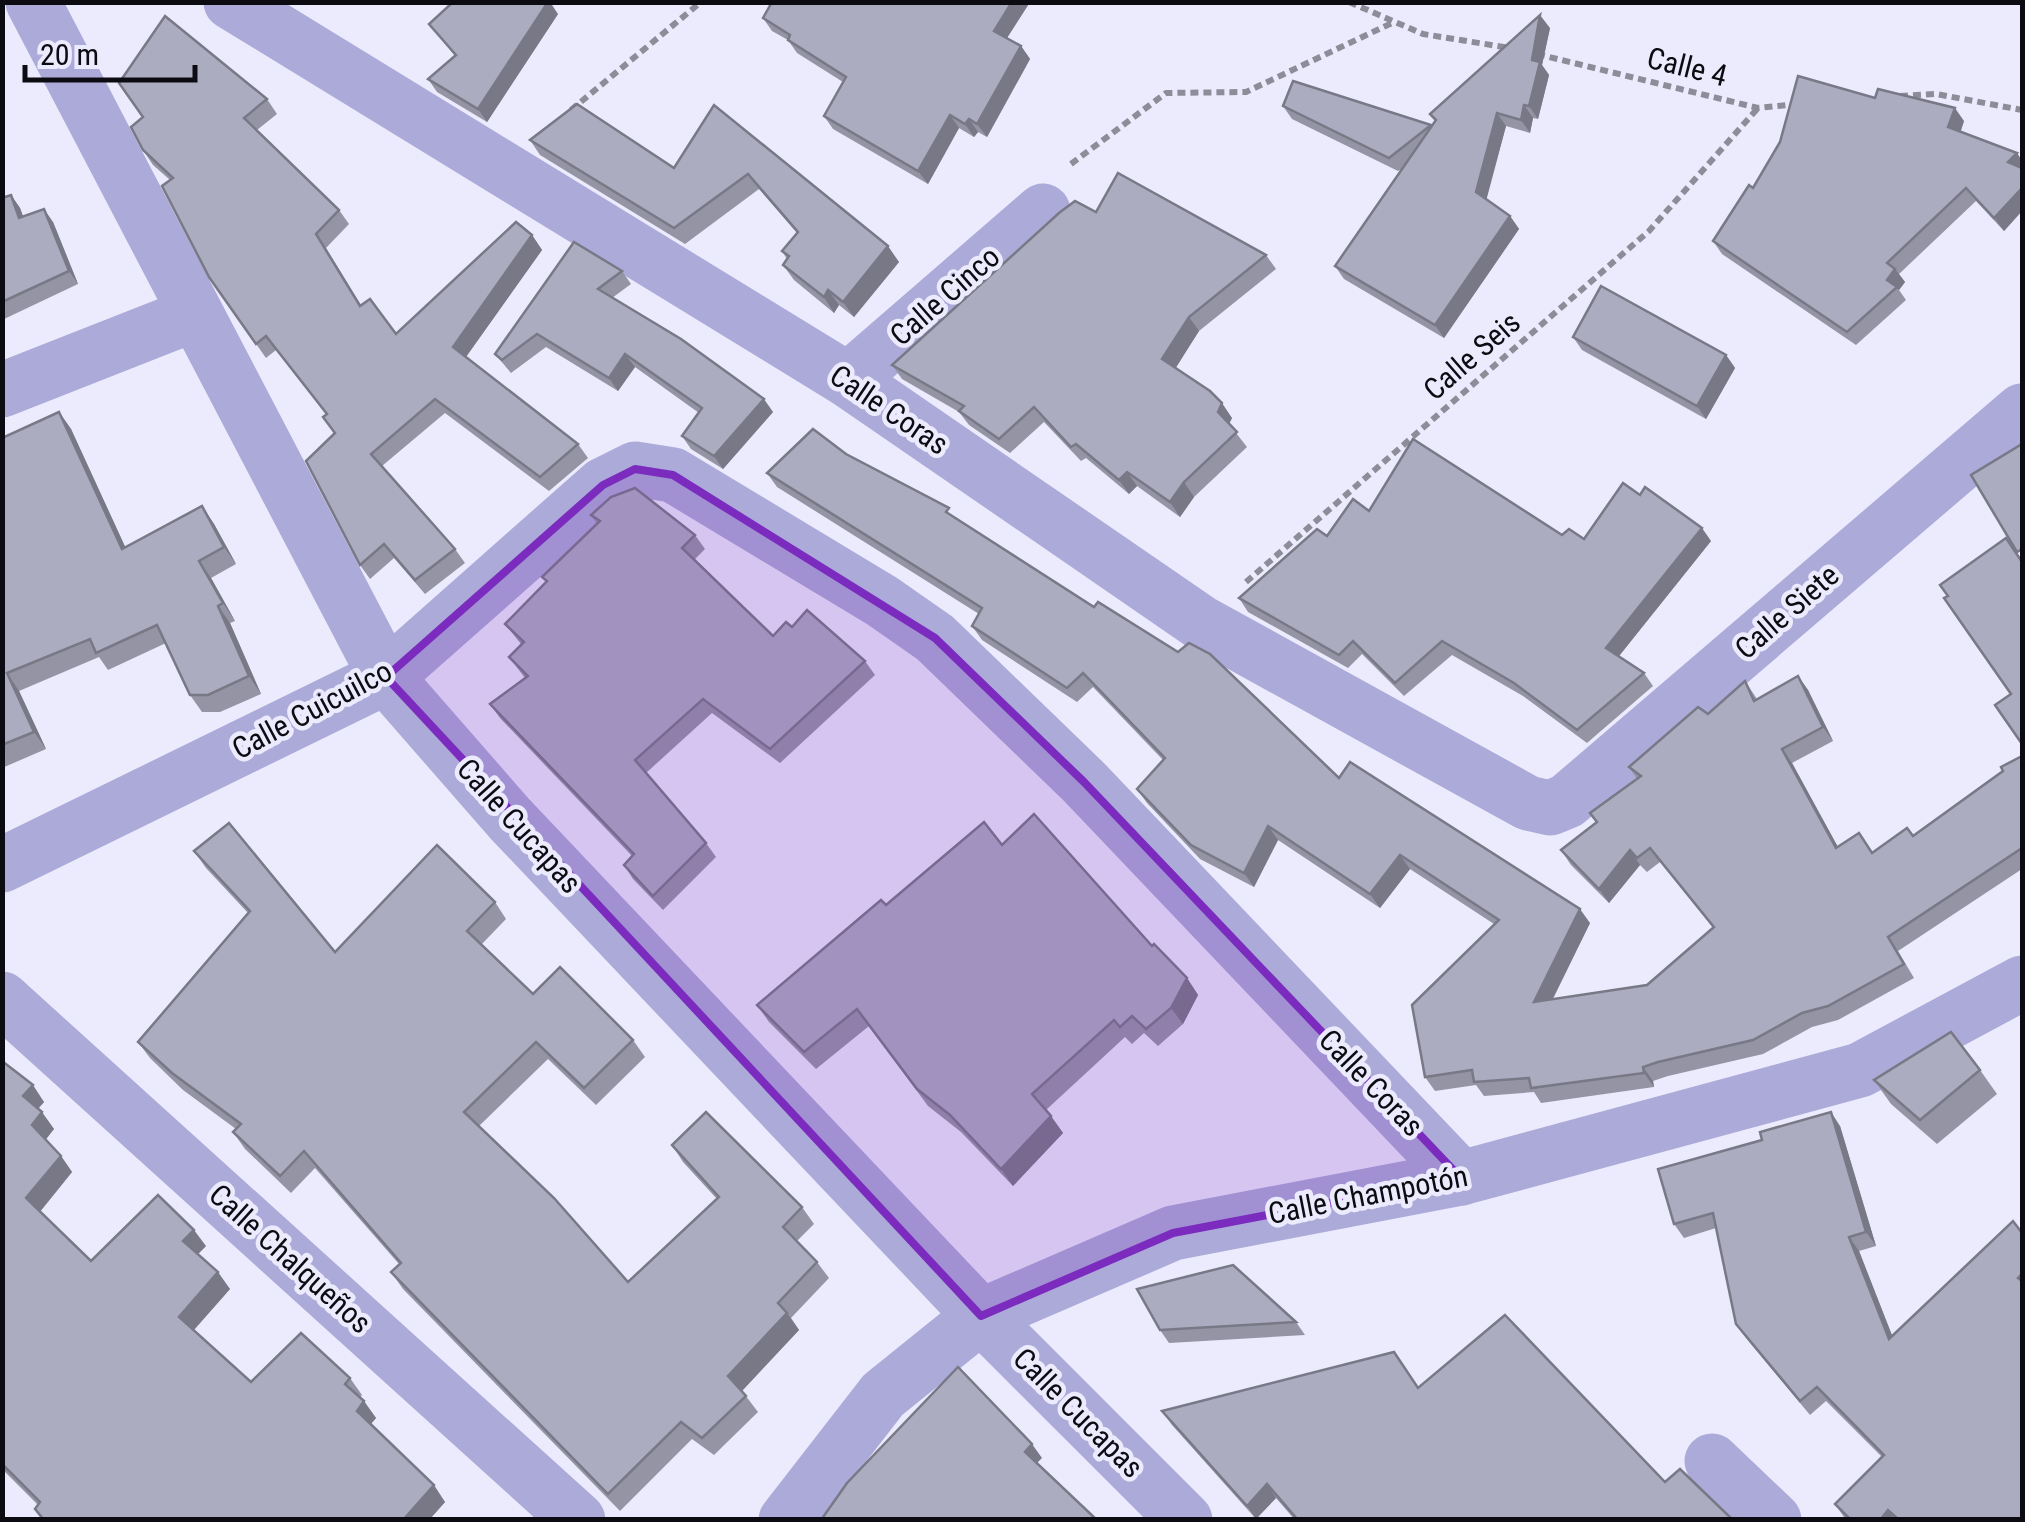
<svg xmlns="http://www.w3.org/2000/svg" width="2025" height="1522" font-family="'Roboto Condensed',sans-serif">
<rect width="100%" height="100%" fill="#ebebfd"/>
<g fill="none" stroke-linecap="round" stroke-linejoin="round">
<!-- path -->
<g stroke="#8d8d9a" stroke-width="6" stroke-dasharray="8 5" stroke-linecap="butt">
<polyline points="1349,2 1423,34 1510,48"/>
<polyline points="1537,54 1758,108 1798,104"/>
<polyline points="1900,96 1936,94 2022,110"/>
<polyline points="571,110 701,2"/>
<polyline points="1071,164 1166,93 1246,92 1394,22"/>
<polyline points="1246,582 1649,231 1758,108"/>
</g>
<!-- minor -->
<g stroke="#acaad8" stroke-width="55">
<polyline points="33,2 386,677 510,819 981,1316 1185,1520"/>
<polyline points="231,2 848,380 1200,622 1528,803 1550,808 1567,801 2022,411"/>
<polyline points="848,380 1043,211"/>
<polyline points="2,390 195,314"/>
<polyline points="2,865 386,677 603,485 635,469 673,475 882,601 935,638 1084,782 1461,1178"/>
<polyline points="2,999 578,1520"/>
<polyline points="1712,1461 1774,1520"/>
<polyline points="786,1520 883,1395 981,1316 1173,1233 1461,1178 1860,1070 2022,983"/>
</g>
</g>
<!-- wall -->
<g fill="#9494a5">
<polygon points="772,2 1030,2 1007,38 1021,46 1030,59 987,137 978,132 974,137 959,128 928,184 833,129 824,116 843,82 797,53 788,40 772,31 763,18"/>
<polygon points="558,14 487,122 437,92 428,79 455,56 429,24"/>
<polygon points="1550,28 1542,65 1549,75 1538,119 1533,118 1530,133 1506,126 1486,199 1510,216 1519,229 1444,338 1344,279 1335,266 1403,168 1398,171 1292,119 1283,106 1432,126 1435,121 1430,114"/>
<polygon points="267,99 277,114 257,130 339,210 349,224 326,248 361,305 396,334 532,235 542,250 466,357 578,444 588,458 549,491 445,413 382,466 455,549 465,563 425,594 394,558 370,579 360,565 334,433 323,417 326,414 276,350 266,358 209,277 170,180 153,165 143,150"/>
<polygon points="714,105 899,262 854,317 839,305 834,313 794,280 783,265 787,259 782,251 797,233 759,189 685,244 540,155 530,140 674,168"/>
<polygon points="1964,121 1960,132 2017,153 2022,161 2022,211 2004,231 1976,201 1899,274 1905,282 1899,290 1906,300 1856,345 1722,254 1713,241 1753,188"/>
<polygon points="11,195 20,208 23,216 53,222 78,284 2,320 2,198"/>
<polygon points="1096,212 1266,255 1276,269 1199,331 1175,368 1232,418 1229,424 1247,447 1194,497 1180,517 1137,486 1129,494 1086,458 1081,461 1044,422 1010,453 969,425 959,412 902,379 892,365"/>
<polygon points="622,271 631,284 612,298 773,412 723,469 691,449 682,436 699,413 635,367 618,391 546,347 511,373 495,354"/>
<polygon points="1573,337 1726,355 1735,368 1706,419 1582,350"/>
<polygon points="59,412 71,429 125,547 202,506 214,524 236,564 211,578 235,621 230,623 261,694 220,712 202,712 190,695 166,643 108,670 99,657 19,691 46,749 2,768 2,438"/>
<polygon points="846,454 956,518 1339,778 1590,923 1553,999 1647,985 1713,928 1660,862 1647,872 1640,865 1609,903 1571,865 1561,850 1597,822 1590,813 1637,779 1629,767 1708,714 1745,681 1757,699 1798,676 1808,690 1833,741 1792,763 1838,847 1873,853 1913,836 2022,756 2022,869 1898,951 1914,978 1838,1020 1812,1027 1763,1054 1668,1076 1653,1081 1654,1087 1541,1103 1534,1092 1484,1096 1476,1085 1435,1091 1425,1077 1494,924 1410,869 1380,908 1278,840 1254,887 1200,859 1147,803 1137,789 1163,760 1093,687 1077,702 982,640 972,626 979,614 777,487 767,473"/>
<polygon points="1369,511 1562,535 1584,539 1711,541 1619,656 1644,673 1653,686 1587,743 1523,696 1452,655 1404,696 1362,654 1348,668 1248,612 1239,598 1327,536"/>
<polygon points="591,515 695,535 705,549 694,560 773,636 792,627 865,661 875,675 780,763 712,713 646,773 706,843 716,857 663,910 633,879 624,865 632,856 500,718 490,704 525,678 509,657 521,644 505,624 546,582 542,577 597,524"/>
<polygon points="1002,845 1152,946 1187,978 1198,995 1183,1024 1158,1046 1144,1033 1132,1044 1125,1037 1046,1110 1063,1133 1013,1186 961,1132 928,1106 869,1026 816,1069 769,1022 757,1005 886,905"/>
<polygon points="194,851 335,952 495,902 506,919 481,945 533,994 633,1040 645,1057 596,1105 548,1059 479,1126 628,1282 717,1199 683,1162 672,1145 802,1207 814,1224 797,1241 817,1262 829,1278 791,1318 799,1330 742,1391 758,1412 714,1455 692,1439 620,1511 403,1289 391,1272 399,1264 315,1168 291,1193 245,1149 233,1132 236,1129 183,1090 150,1058 138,1042 248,913 206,868"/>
<polygon points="2,1061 44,1102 38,1109 54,1129 45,1139 61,1156 72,1172 40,1212 91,1261 206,1246 198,1254 230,1289 194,1330 251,1382 350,1378 362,1395 360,1397 376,1418 371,1424 445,1502 429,1520 42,1520 35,1509 38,1505 2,1469"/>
<polygon points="1980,1070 1997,1094 1937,1144 1891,1104 1874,1080"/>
<polygon points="1840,1126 1876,1246 1859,1251 1892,1336 2022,1233 2022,1520 1846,1520 1835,1504 1882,1457 1826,1401 1810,1415 1746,1338 1736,1324 1716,1228 1684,1238 1674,1224"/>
<polygon points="1296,1322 1305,1335 1169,1343 1160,1330"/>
<polygon points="1419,1388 1665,1482 1733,1520 1295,1520 1276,1498 1256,1519 1172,1425 1162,1411"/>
</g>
<!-- shaded-wall -->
<g fill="#787886">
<polygon points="548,2 550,2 558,14 487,122 478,109"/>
<polygon points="1012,2 1030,2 1003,44 994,31"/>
<polygon points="1540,15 1550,28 1542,65 1549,75 1538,119 1529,106 1532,60"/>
<polygon points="1021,46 1030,59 987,137 977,124"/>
<polygon points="1524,105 1533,118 1530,133 1521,120"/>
<polygon points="1955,108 1964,121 1958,140 1948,127"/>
<polygon points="1497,113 1506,126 1485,205 1476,192"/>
<polygon points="950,115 959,128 928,184 918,171"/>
<polygon points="969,119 978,132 974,137 965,124"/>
<polygon points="2017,153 2022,161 2022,170 2008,162"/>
<polygon points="2022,188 2022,211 2004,231 1994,218"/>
<polygon points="11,195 20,208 28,231 19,218"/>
<polygon points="44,209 53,222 78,284 69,271"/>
<polygon points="1510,216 1519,229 1444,338 1435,325"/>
<polygon points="532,235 542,250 463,361 453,347"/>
<polygon points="888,246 899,262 854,317 843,302"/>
<polygon points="1895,269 1905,282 1899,290 1887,280"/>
<polygon points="828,290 839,305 834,313 824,297"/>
<polygon points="1189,317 1199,331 1172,374 1162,359"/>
<polygon points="625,354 635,367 618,391 609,378"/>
<polygon points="1726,355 1735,368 1706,419 1697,406"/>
<polygon points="764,399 773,412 723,469 714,456"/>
<polygon points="1222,403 1232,418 1228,426 1218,412"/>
<polygon points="59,412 71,429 134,566 122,549"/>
<polygon points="1127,472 1137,486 1129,494 1119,480"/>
<polygon points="1184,482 1194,497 1180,517 1170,502"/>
<polygon points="202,506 214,524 236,564 224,547"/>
<polygon points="1702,528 1711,541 1615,661 1606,648"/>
<polygon points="199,561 211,578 235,621 223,603"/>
<polygon points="218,606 230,623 261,694 249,676"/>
<polygon points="7,673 19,691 46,749 34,732"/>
<polygon points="1798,676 1808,690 1833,741 1823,727"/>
<polygon points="1782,749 1792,763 1846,862 1836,848"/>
<polygon points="1268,826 1278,840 1254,887 1244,873"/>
<polygon points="1630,850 1640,865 1609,903 1599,889"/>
<polygon points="1400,855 1410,869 1380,908 1370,894"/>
<polygon points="1580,909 1590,923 1544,1016 1534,1002"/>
<polygon points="1187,978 1198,995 1183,1024 1171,1008"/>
<polygon points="1643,1067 1653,1081 1654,1087 1644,1073"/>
<polygon points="33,1085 44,1102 34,1113 23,1096"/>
<polygon points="42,1112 54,1129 44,1142 32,1125"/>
<polygon points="1831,1112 1840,1126 1876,1246 1866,1232"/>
<polygon points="1051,1116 1063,1133 1013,1186 1001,1169"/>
<polygon points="61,1156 72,1172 37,1215 26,1198"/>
<polygon points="194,1230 206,1246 195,1257 183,1241"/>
<polygon points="1849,1237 1859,1251 1899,1353 1889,1339"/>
<polygon points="218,1272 230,1289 191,1333 179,1317"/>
<polygon points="787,1313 799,1330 740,1393 728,1376"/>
<polygon points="364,1401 376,1418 368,1427 357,1411"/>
<polygon points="1032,1444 1042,1458 1035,1465 1025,1452"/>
<polygon points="1267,1484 1276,1498 1256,1519 1247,1506"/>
<polygon points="434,1485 445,1502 429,1520 403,1520"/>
<polygon points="1888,1510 1895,1520 1880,1520"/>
</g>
<!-- building -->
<g fill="#acacc0" stroke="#787886" stroke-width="2.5">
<polygon points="453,2 548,2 478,109 428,79 456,55 429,24"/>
<polygon points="772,2 1012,2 994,31 1021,46 977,124 969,119 965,124 950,115 918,171 824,116 846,77 788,40 790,35 763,18"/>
<polygon points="1540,15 1532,60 1540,62 1529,106 1524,105 1521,120 1497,113 1476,192 1510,216 1435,325 1335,266 1436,120 1430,114"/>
<polygon points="165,16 267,99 244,118 339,210 316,234 360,306 370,299 396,334 516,222 532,235 453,347 578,444 540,477 435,399 371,454 455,549 415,580 384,544 360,565 306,461 335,433 323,417 327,414 266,336 256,344 209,277 162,186 173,178 143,150 131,127 143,117 119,83"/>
<polygon points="1798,76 1875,98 1878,89 1955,108 1948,127 2017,153 2008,162 2022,168 2022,188 1994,218 1966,188 1887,263 1895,269 1887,280 1897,287 1847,332 1713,241 1749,185 1753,188 1780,142"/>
<polygon points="1293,81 1431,125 1389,158 1283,106"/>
<polygon points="577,104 674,168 714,105 888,246 843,302 828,290 824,297 783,265 789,256 782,251 798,232 748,174 674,228 530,140"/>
<polygon points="1118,173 1266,255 1189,317 1162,359 1210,391 1222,403 1218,412 1237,432 1184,482 1170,502 1127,472 1119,480 1076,444 1071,447 1034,407 999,439 959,411 964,406 892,365 1059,213 1075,201 1096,212"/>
<polygon points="11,195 19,218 44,209 69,271 2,302 2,198"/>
<polygon points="574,242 622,271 598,289 681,339 764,399 714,456 682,436 702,408 625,354 609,378 537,334 502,360 495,354"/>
<polygon points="1601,286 1726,355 1697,406 1573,337"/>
<polygon points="59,412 122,549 202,506 224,547 199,561 223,603 218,606 249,676 208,695 190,695 157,625 96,653 90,639 7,673 34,732 2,745 2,438"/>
<polygon points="813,429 846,454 949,508 946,512 1094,607 1098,602 1178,652 1189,643 1210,654 1339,778 1350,762 1580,909 1534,1002 1647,985 1714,927 1650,848 1637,858 1630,850 1599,889 1561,850 1597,822 1590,813 1641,776 1629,767 1698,707 1708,714 1745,681 1754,701 1798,676 1823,727 1782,749 1836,848 1859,833 1872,853 1907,828 1913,836 2003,771 2001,767 2022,756 2022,848 1888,937 1904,964 1828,1006 1802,1013 1753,1040 1658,1062 1643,1067 1644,1073 1531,1088 1529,1078 1474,1082 1472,1070 1425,1077 1412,1005 1499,920 1400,855 1370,894 1268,826 1244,873 1191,845 1137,789 1165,758 1083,673 1067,688 972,626 982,608 767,473"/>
<polygon points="1413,439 1562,535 1569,529 1584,539 1623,483 1640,495 1645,487 1702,528 1606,648 1644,673 1577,730 1514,683 1442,641 1395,683 1353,641 1339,655 1239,598 1317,529 1327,536 1353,499 1369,511"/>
<polygon points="2022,444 2022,549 2017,552 1971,475"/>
<polygon points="635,488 695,535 682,548 773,636 786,622 792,627 807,610 865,661 770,749 703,699 635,760 706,843 653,896 624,865 634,854 490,704 528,676 509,657 524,642 505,624 547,581 542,577 600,521 591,515 611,497"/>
<polygon points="2006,538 2022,562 2022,744 1995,705 2011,694 1944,598 1948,596 1940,585"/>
<polygon points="1034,814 1152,946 1154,944 1187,978 1171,1008 1146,1029 1132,1016 1120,1027 1114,1020 1032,1094 1051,1116 1001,1169 950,1115 917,1089 857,1009 804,1052 757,1005 881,900 886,905 984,822 1002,845"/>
<polygon points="229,823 335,952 437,845 495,902 467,931 533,994 560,967 633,1040 584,1088 536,1042 464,1112 554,1198 628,1282 719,1197 672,1145 706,1112 802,1207 783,1227 817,1262 778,1303 787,1313 728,1376 746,1396 702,1438 681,1422 608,1494 391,1272 401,1263 304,1151 280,1176 233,1132 241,1124 172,1073 138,1042 250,911 194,851"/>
<polygon points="1951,1032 1980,1070 1920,1120 1874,1080"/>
<polygon points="2,1061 33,1085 23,1096 42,1112 32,1125 61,1156 26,1198 91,1261 158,1195 194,1230 183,1241 218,1272 179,1317 251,1382 301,1333 350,1378 345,1384 364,1401 357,1411 434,1485 403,1520 44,1520 35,1509 40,1502 2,1464"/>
<polygon points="1831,1112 1866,1232 1849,1237 1889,1339 2013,1221 2022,1233 2022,1274 2018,1278 2022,1281 2022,1520 1899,1520 1888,1510 1880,1520 1851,1520 1835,1504 1884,1455 1817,1387 1800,1401 1736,1324 1713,1213 1674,1224 1658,1169 1762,1140 1760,1132"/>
<polygon points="1233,1265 1296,1322 1160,1330 1137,1289"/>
<polygon points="1505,1315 1665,1482 1680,1469 1733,1520 1298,1520 1267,1484 1247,1506 1162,1411 1394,1352 1418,1388"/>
<polygon points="958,1367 1032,1444 1025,1452 1097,1520 821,1520 847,1483"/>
</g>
<!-- marked area -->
<path fill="#7b2cbf" fill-opacity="0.2" stroke="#7b2cbf" stroke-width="8" stroke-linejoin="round" d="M635 469 673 475 935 638 1084 782 1461 1178 1173 1233 981 1316 386 677 603 485Z"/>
<g text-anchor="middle" stroke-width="9" stroke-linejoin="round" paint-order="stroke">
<!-- street labels -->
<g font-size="30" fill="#0c0b12" stroke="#ebebfd">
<text transform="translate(1687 67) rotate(14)" y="10">Calle 4</text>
<text transform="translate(945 296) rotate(-41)" y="10">Calle Cinco</text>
<text transform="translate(1472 356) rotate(-41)" y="10">Calle Seis</text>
<text transform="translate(889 410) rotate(34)" y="10">Calle Coras</text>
<text transform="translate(1787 612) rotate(-41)" y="10">Calle Siete</text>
<text transform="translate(312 710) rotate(-28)" y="10">Calle Cuicuilco</text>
<text transform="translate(519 826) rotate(48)" y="10">Calle Cucapas</text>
<text transform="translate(1371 1083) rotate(46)" y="10">Calle Coras</text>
<text transform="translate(1368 1195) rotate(-11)" y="10">Calle Champotón</text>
<text transform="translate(290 1259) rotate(42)" y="10">Calle Chalqueños</text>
<text transform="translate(1078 1413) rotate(45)" y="10">Calle Cucapas</text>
</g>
</g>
<!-- border -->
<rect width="2025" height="1522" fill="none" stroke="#0c0b12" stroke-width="10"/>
<!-- scale -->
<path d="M25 65v15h170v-15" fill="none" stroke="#0c0b12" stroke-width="5"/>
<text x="40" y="65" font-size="30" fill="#0c0b12" stroke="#ebebfd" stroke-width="8" paint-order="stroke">20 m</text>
</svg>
